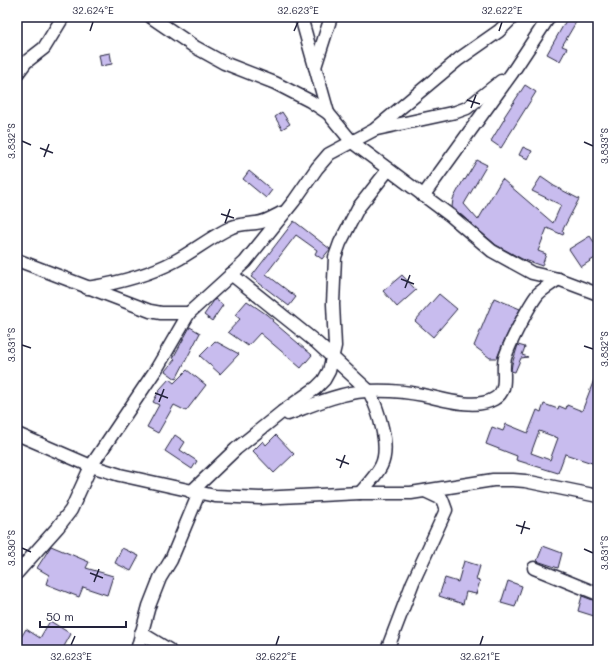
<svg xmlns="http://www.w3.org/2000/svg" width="615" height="667" font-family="Mali,sans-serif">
<rect width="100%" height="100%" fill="#fff"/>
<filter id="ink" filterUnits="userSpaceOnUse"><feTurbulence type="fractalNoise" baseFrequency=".025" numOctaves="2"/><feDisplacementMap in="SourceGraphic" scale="8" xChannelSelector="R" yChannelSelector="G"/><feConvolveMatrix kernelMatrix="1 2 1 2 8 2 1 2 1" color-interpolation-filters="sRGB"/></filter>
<g filter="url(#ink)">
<!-- building -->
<g fill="#c8bcee" stroke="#22223b" fill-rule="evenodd">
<polygon points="568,17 579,17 562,46 567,48 560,61 547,54"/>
<polygon points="110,53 112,64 101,66 99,55"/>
<polygon points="525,85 536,92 501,148 491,141 505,118 504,117"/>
<polygon points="282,112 290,124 282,129 275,117"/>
<polygon points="523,147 532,151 528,159 519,155"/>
<polygon points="477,160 487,165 464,204 478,220 502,179 553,223 561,205 532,191 541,177 554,186 579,199 562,231 564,233 563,235 547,228 538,251 546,254 542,266 522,259 496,245 452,207 453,199 464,179 465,180"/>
<polygon points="249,171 272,190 266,198 243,179"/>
<polygon points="294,221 330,249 322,259 315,254 317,250 296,235 266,274 296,297 289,306 251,277"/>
<polygon points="590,236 598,248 598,256 581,267 569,249"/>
<polygon points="402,275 416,290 397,307 383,291"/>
<polygon points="439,294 457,309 433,337 415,321"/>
<polygon points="494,298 520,309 504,341 497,358 490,358 474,346"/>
<polygon points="215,299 223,305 212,321 204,315"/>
<polygon points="247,301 266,314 273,320 272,321 312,355 301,368 260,333 248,346 228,332 240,319 235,315"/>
<polygon points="190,327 200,333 176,379 165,371 175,359 173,358"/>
<polygon points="215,341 239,354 220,374 200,356"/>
<polygon points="518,345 525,347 522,355 528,357 521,358 515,372 511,371 512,364"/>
<polygon points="187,370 206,385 186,411 174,405 158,433 147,427 159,405 153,402 160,389 169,379 174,383"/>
<path d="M597 372 598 465 565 454 558 473 516 460 517 456 486 444 492 427 503 431 506 424 528 433 537 410 541 412 544 404 558 409 559 406 566 409 567 405 582 411ZM539 431 558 438 550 460 531 453Z"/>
<polygon points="175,435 185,442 180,450 197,461 192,469 165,451"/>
<polygon points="276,435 294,454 274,473 253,451 263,441 266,445"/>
<polygon points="51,546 89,562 86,568 113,576 107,595 83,587 79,597 46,584 49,575 37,568"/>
<polygon points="543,546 562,553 558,568 537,561"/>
<polygon points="122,548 139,556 131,571 115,563"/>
<polygon points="464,561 480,566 476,580 480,581 476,594 466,592 463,604 439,596 445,578 458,582"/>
<polygon points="508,581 522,586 515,607 501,603"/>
<polygon points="582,596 598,602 594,616 578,611"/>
<polygon points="50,621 71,634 62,650 17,650 17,644 26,629 40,638"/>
</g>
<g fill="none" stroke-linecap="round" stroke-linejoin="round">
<defs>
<g id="minor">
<polyline points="151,17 195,47 224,63 275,83 310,101 328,113 352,142 451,216 492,251 532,273 558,279 598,294"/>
<polyline points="301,17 328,113"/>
<polyline points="315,67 331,17"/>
<polyline points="17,74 26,62 44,48 63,17"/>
<polyline points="377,129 456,112 467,108 501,81"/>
<polyline points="423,196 512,73 549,17"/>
<polyline points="17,260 150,311 161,313 189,313"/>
<path d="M231 274 317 343 369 391C378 409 391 447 381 466 376 476 367 485 360 493"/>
<path d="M87 288C118 283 147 276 175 261 194 251 212 236 232 227 240 224 248 224 256 223 266 222 273 217 281 213"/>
<path d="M288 414C312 405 339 393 366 391 385 390 404 391 423 395 442 399 475 410 494 399 510 390 501 372 505 358 509 344 529 305 538 294 544 288 552 284 558 279"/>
<polyline points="17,434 91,466 120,475 215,496 260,498 360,493 411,493 493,480 513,480 525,481 598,496"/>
<polyline points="191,492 236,449 282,412 316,388 324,380 329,371 335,346 333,304 335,257 340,243 358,208 388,170"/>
<polyline points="534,568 598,594"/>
<polyline points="17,573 58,527 71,510 91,466 157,368 189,313 245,262 294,201 317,168 329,154 374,130 459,59 499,31 513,17"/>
<polyline points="141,633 169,650"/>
<polyline points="137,650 149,606 160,578 171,560 199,493"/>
<polyline points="387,650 413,582 446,510 442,499 425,491"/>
</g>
</defs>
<!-- minor casing -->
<use href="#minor" stroke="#22223b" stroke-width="15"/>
<!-- minor -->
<use href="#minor" stroke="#fff" stroke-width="12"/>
</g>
</g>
<!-- ticks -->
<path fill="none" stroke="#22223b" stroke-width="1.5" d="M90 31 93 22M294 31 298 22M499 31 502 22M467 100 480 104M471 108 476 95M22 141 31 145M584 142 593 146M40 148 53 153M44 157 49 144M221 214 234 218M225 223 230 209M401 279 414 284M405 288 410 275M22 345 31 348M584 346 593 349M155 393 168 398M159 402 164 389M336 459 349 464M340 468 345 455M516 525 530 529M521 534 525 521M22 548 31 552M584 549 593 553M90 573 103 578M94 582 99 569M71 645 75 636M276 645 279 636M480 645 483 636"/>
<!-- margin -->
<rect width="615" height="667" fill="none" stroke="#fff" stroke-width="44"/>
<!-- scale -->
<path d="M40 621v6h86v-6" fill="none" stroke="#22223b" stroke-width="2"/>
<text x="46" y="621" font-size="12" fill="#22223b" stroke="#ffffff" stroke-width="3" paint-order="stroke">50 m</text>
<rect x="22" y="22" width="571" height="623" fill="none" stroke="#22223b" stroke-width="1.5"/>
<g font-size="10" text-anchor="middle" fill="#22223b">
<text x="93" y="14">32.624°E</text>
<text x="298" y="14">32.623°E</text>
<text x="502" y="14">32.622°E</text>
<text transform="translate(11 141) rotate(-90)" y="4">3.832°S</text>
<text transform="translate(604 146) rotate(-90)" y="4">3.833°S</text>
<text transform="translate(11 345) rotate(-90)" y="4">3.831°S</text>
<text transform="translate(604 349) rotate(-90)" y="4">3.832°S</text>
<text transform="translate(11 548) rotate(-90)" y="4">3.830°S</text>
<text transform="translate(604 553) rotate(-90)" y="4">3.831°S</text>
<text x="71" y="660">32.623°E</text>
<text x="276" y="660">32.622°E</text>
<text x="480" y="660">32.621°E</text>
</g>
</svg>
